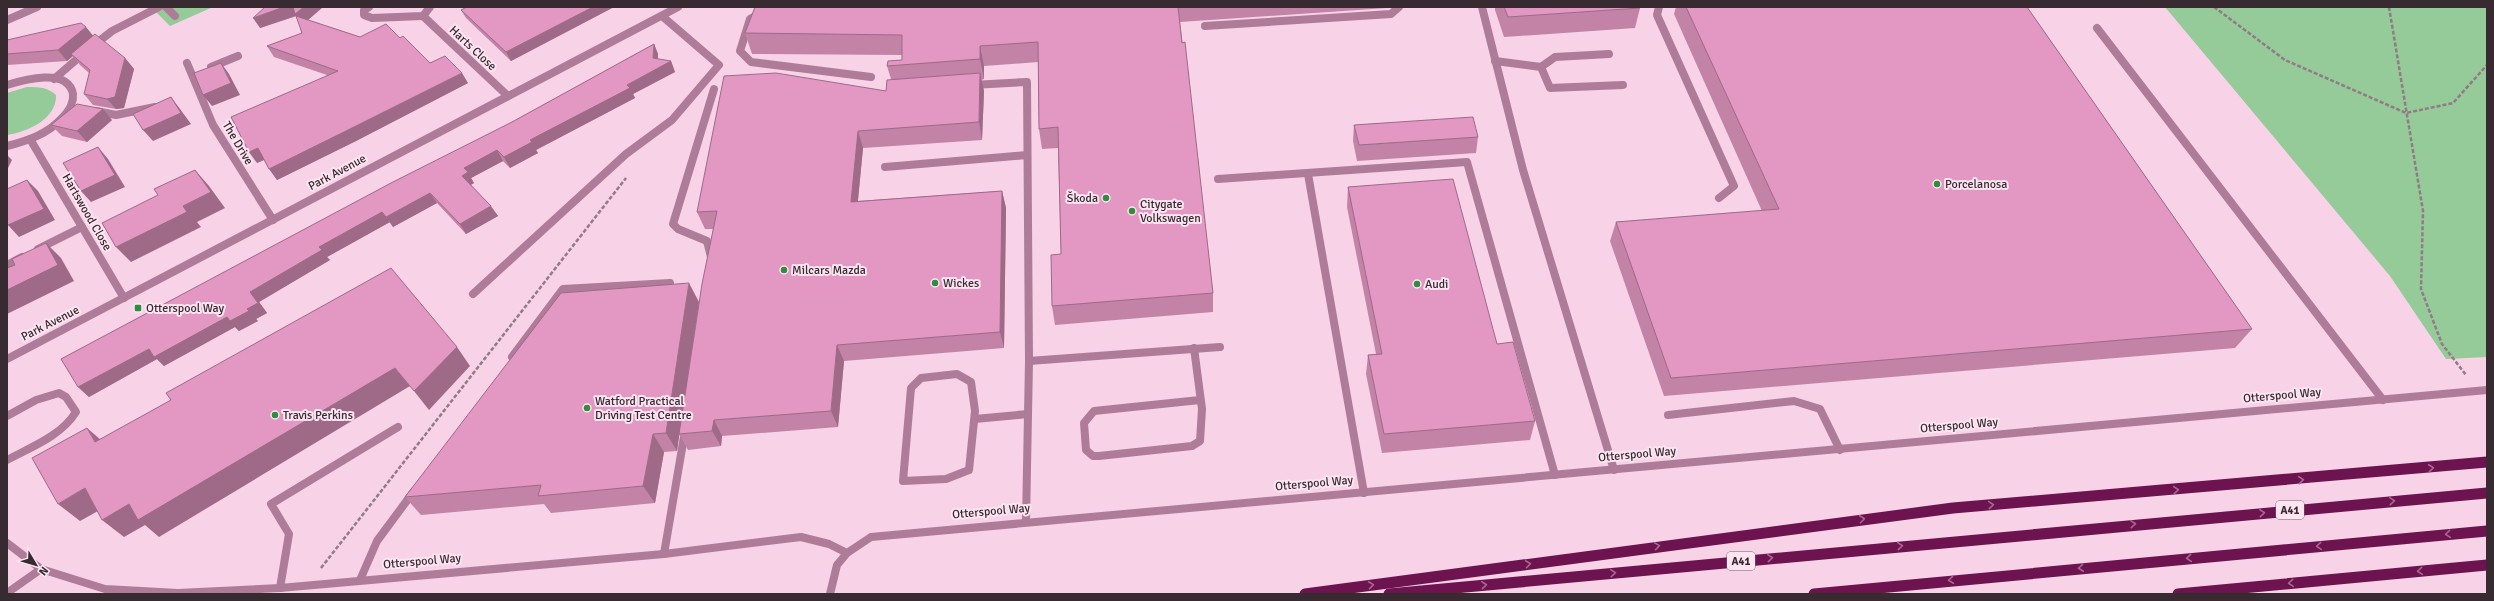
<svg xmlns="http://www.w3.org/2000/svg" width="2494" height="601" font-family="Signika,sans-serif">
<rect width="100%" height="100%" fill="#f8d2e7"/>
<!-- green -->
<g fill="#95ca99">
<polygon points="151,7 213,7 170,26"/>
<polygon points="2165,7 2487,7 2487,357 2446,359 2390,276"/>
<path d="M27 87C39 87 47 87 56 95 57 119 27 132 7 135V93Z"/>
</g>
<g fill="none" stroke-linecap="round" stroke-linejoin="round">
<!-- path -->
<g stroke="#937a87" stroke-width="2.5" stroke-dasharray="4 2" stroke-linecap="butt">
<polyline points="2214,7 2285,60 2406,113 2453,103 2487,65"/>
<polyline points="2389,7 2423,211 2421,289 2442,344 2466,375"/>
<polyline points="321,568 626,178"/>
</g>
<!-- service -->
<g stroke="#ae7b98" stroke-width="8">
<polyline points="166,7 175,16"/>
<polyline points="772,7 750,19 740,51 751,62 871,77"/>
<polyline points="1482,7 1523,170 1614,470"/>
<polyline points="1659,7 1657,15 1734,186 1719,198"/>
<polyline points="7,20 37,7"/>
<polyline points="1205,26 1391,14 1399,7"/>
<polyline points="2097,28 2383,400"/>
<polyline points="93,46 112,31 159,7"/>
<polyline points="1495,61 1541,67 1555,57 1609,54"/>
<polyline points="187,63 213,125 273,220"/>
<polyline points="211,67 238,56"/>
<polyline points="1541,67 1550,88 1623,85"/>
<polyline points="54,79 84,53"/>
<polyline points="972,85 1027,82 1029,361 1026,522"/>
<polyline points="96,111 116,115 155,107"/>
<polyline points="885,167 1027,155"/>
<polyline points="1308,174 1364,493"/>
<polyline points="1218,179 1467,162 1555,475"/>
<polyline points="38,249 82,227"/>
<polyline points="711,257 707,241 678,229 673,224 714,89"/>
<polyline points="7,265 22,257"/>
<polyline points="473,294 626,154 672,120 719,65 662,16"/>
<polyline points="1194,348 1202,409 1200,441 1192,446 1099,456 1093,456 1086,450 1084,423 1094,411 1200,400"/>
<polyline points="512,357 563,289 670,283"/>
<polyline points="1029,361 1220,347"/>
<polygon points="957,374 971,382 975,411 969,470 946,479 903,481 911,388 921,378"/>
<polyline points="1668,415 1794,401 1820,409 1840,450"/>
<path d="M7 416 36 400 59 393 66 397 76 412C61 436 31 447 7 460"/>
<polyline points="975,419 1028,414"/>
<polyline points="664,554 685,431"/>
<polyline points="360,580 377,541 414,491"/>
<polyline points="280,588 289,534 271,504 398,427"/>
<polyline points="7,593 41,569"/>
</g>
<!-- minor -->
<g stroke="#ae7b98" stroke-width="8">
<polyline points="369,7 364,10 364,15 372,18 423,16 430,7"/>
<polyline points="423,16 508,96"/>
<path d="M7 85C23 80 68 67 73 94 74 103 68 112 62 118 48 134 27 141 7 146"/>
<polyline points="30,139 124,298"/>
<polyline points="7,543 41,569 105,589 178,593 280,588 664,554 801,537 829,544 847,553 871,537 2487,390"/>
<polyline points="830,594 837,565 847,553"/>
</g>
<!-- tertiary -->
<polyline stroke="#ae7b98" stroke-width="8" points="7,359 678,7"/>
<!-- trunk -->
<g stroke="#6d1450" stroke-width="11">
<polyline points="1305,594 1953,508 2487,462"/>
<polyline points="1389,594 2487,493"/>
<polyline points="1814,594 2487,531"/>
<polyline points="2178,594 2487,565"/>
</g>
</g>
<!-- wall -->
<g fill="#c283a7">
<polygon points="265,7 323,7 308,20 360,37 400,38 430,63 468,83 356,141 277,180 264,160 257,163 327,75 274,57 267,46 302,33 296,16 260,28"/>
<polygon points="465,7 614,7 511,61 466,18 461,10 465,8"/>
<polygon points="755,7 1387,7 1387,8 1180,22 1213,293 1213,312 1055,325 1052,306 1061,254 1058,148 1042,149 1039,129 1038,62 984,66 984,79 981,80 984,91 982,140 863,148 858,201 1002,191 1006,208 1004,348 844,361 838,427 722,436 721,446 688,450 679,434 677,451 664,452 655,503 551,513 544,504 421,515 405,497 699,302 682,413 713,229 705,229 697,212 886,91 891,79 887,66 902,60 902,55 752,54 745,33"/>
<polygon points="1495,7 1640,7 1640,8 1635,28 1504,37 1495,10"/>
<polygon points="1676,7 2027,7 2252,329 2235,348 1664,396 1610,241 1616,222 1762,211 1674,14"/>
<polygon points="93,36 125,58 134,69 124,108 116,109 93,105 84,94 89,73 80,65 73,56 67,61 7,65 7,40"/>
<polygon points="654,44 658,54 658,59 671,61 675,72 633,94 635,98 536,150 538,153 510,168 503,161 471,178 474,183 471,185 498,216 466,234 437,203 393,227 390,222 327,257 330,260 259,302 267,313 256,319 258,321 239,331 235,327 164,366 157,359 89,397 78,387 512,122"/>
<polygon points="112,120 87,142 62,136 51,125"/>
<polygon points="1354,125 1478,137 1476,153 1357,161 1353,141"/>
<polygon points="1348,187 1497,344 1535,421 1530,440 1382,453 1366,374 1368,355 1376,354 1347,207"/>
</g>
<!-- shaded-wall -->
<g fill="#9e6a88">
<polygon points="284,7 323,7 302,25 296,16 260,28 253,18"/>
<polygon points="593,7 614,7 511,61 506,52"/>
<polygon points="86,27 95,38 71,54 73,56 67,61 58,50"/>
<polygon points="654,44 658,54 657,69 653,58"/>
<polygon points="980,46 984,66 984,79 980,59"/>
<polygon points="125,58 134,69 124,108 116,109 107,99"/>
<polygon points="671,61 675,72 633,94 635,98 536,150 538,153 510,168 504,157 530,140 627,85"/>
<polygon points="221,63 229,74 240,95 212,106 203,95"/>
<polygon points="462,73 468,83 356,141 277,180 269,169"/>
<polygon points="980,73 984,91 982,140 979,122"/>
<polygon points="171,97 180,109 191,124 153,141 143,130"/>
<polygon points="103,109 112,120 87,142 77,131"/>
<polygon points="858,131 863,148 856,219 851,202"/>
<polygon points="98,147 108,159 125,187 91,202 81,191"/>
<polygon points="258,148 266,159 257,163 249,152"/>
<polygon points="497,150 503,161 471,178 474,183 468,186 462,176 464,168"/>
<polygon points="7,155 12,160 7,170"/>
<polygon points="195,170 209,186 225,208 197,222 201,227 131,262 116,247 183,206"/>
<polygon points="27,180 38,191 55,220 19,237 8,225"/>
<polygon points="1002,191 1006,208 1004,348 1000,332"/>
<polygon points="430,193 437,203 393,227 386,217"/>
<polygon points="491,206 498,216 466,234 460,224"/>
<polygon points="382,212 390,222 327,257 330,260 259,302 267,313 256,319 258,321 239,331 235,327 164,366 157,359 89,397 78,387 149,349 247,309 250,292 319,247"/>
<polygon points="46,243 61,258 74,281 7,314 7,290"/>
<polygon points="689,283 699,302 677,451 666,433"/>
<polygon points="837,345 844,361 838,427 831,411"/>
<polygon points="457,347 470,366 429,410 414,391"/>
<polygon points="395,368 410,386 159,537 145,525 124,537 102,520 129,504"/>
<polygon points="714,420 722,436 721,446 712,431"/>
<polygon points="87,428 108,446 95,442"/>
<polygon points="653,434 664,452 655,503 643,486"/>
<polygon points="85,488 107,506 80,521 58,504"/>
</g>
<!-- building -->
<g fill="#e298c2" stroke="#9e6a88">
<polygon points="265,7 284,7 253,18"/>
<polygon points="293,7 304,7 295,14"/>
<polygon points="467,7 593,7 506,52 461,10"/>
<polygon points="755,7 1178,7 1182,43 1185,42 1213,293 1052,306 1051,255 1061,254 1058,127 1039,129 1038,42 980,46 980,59 887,66 888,61 902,60 902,35 745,33"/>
<polygon points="1504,7 1640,7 1640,8 1508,17"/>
<polygon points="1686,7 2027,7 2252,329 1671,378 1616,222 1779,209"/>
<polygon points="296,16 360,37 386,24 400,38 403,36 430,63 445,56 462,73 348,130 269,169 258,148 249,152 231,117 338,71 267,46 302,33"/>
<polygon points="81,23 86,27 58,50 7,54 7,40"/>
<polygon points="95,34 125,58 115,97 107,99 84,94 90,70 71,54"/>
<polygon points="654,44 653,58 671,61 627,85 630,88 530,140 532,142 504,157 497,150 464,168 468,172 462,176 491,206 460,224 430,193 386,217 382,212 319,247 322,250 250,292 258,303 247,309 249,311 230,321 227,317 154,357 149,349 78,387 61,359 391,183 512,122"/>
<polygon points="221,63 231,83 203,95 194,73"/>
<polygon points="776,73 886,91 887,80 980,73 979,122 858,131 851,202 1002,191 1000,332 837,345 831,411 714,420 712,431 679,434 702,284 717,211 697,212 724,76"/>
<polygon points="171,97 181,113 143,130 133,114"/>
<polygon points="77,104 103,109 77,131 51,125"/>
<polygon points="1473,117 1478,137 1359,145 1354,125"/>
<polygon points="98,147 115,175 81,191 63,163"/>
<polygon points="195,170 211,192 183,206 187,212 116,247 102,223 158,195 154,189"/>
<polygon points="1453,179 1497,344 1513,342 1535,421 1384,434 1368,355 1382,354 1348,187"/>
<polygon points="27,180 44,209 8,225 7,224 7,189"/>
<polygon points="46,243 58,265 7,290 7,268 15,265 12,259"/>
<polygon points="391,268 457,347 414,391 395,368 138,520 129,504 102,520 85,488 58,504 32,458 87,428 95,442 171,400 166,393"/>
<polygon points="689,283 666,433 653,434 643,486 538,496 541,485 405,497 561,293"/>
</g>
<!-- one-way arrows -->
<defs><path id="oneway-chevron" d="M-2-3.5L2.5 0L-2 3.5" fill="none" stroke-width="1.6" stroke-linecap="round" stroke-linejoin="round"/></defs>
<g stroke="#a66890">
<use href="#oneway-chevron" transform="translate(2431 468) rotate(-6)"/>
<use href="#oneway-chevron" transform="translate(2301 480) rotate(-5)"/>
<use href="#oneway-chevron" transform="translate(2176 490) rotate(-5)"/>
<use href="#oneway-chevron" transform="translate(2392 501) rotate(-5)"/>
<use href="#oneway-chevron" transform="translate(1991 505) rotate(-5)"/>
<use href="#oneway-chevron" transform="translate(2262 513) rotate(-5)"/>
<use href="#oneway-chevron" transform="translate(1862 519) rotate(-7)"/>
<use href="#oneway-chevron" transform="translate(2133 524) rotate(-5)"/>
<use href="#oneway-chevron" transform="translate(2448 534) rotate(175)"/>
<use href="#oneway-chevron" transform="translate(1657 546) rotate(-8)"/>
<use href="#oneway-chevron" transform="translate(1900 546) rotate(-5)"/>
<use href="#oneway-chevron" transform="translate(2319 546) rotate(175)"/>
<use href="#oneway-chevron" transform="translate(1770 558) rotate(-5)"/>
<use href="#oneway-chevron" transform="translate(2189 558) rotate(175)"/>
<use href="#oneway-chevron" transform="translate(1528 564) rotate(-8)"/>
<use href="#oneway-chevron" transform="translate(2081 568) rotate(174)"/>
<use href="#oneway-chevron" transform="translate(2420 571) rotate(175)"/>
<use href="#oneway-chevron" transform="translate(1613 573) rotate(-5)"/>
<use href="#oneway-chevron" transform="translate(1951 580) rotate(174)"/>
<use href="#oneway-chevron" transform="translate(2291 583) rotate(175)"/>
<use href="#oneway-chevron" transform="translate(1371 585) rotate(-8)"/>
<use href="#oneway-chevron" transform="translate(1484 585) rotate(-5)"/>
</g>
<!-- markers -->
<g fill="#2e8d3f" stroke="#fce5f1" stroke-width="1.5">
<circle cx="1937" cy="184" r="4"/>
<circle cx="1106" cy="198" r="4"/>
<circle cx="1132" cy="211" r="4"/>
<circle cx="784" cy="270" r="4"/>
<circle cx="935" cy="283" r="4"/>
<circle cx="1417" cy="284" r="4"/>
<rect x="134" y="304" width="8" height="8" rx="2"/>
<circle cx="587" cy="408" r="4"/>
<circle cx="275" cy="415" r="4"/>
</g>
<g text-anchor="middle" stroke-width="4" stroke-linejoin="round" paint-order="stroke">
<!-- shield labels -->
<g fill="#fce5f1" stroke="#73626b" stroke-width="1">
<rect x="2276" y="501" width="28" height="18" rx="3"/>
<rect x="1727" y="552" width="28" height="18" rx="3"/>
</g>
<g font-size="11" font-weight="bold" fill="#382a31">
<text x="2290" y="514">A41</text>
<text x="1741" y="565">A41</text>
</g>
<!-- street labels -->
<g font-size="12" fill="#382a31" stroke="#fce5f1">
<text transform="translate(473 48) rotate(43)" y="4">Harts Close</text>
<text transform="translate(238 143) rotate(59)" y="4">The Drive</text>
<text transform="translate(337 172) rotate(-28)" y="4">Park Avenue</text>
<text transform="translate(87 212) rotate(60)" y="4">Hartswood Close</text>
<text transform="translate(50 323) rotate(-27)" y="4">Park Avenue</text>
<text transform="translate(2282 395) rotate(-5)" y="4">Otterspool Way</text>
<text transform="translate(1959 425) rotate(-5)" y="4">Otterspool Way</text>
<text transform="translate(1637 454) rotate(-5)" y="4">Otterspool Way</text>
<text transform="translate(1314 483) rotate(-5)" y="4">Otterspool Way</text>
<text transform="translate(991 511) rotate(-5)" y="4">Otterspool Way</text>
<text transform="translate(422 561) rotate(-5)" y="4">Otterspool Way</text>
</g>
<!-- poi labels -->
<g font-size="12" fill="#382a31" stroke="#fce5f1" text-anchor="start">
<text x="1945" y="188">Porcelanosa</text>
<text x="1098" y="202" text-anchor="end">Škoda</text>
<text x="1140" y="208">Citygate<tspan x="1140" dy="14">Volkswagen</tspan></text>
<text x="792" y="274">Milcars Mazda</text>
<text x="943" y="287">Wickes</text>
<text x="1425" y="288">Audi</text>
<text x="146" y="312">Otterspool Way</text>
<text x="595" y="405">Watford Practical<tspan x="595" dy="14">Driving Test Centre</tspan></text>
<text x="283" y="419">Travis Perkins</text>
</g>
</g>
<!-- border -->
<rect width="2494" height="601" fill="none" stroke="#382a31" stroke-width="16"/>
<!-- north arrow -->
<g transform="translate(36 565) rotate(128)" stroke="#fce5f1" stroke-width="3" paint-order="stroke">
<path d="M0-3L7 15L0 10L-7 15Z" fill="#382a31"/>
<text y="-6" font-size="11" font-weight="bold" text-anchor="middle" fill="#382a31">N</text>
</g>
</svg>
